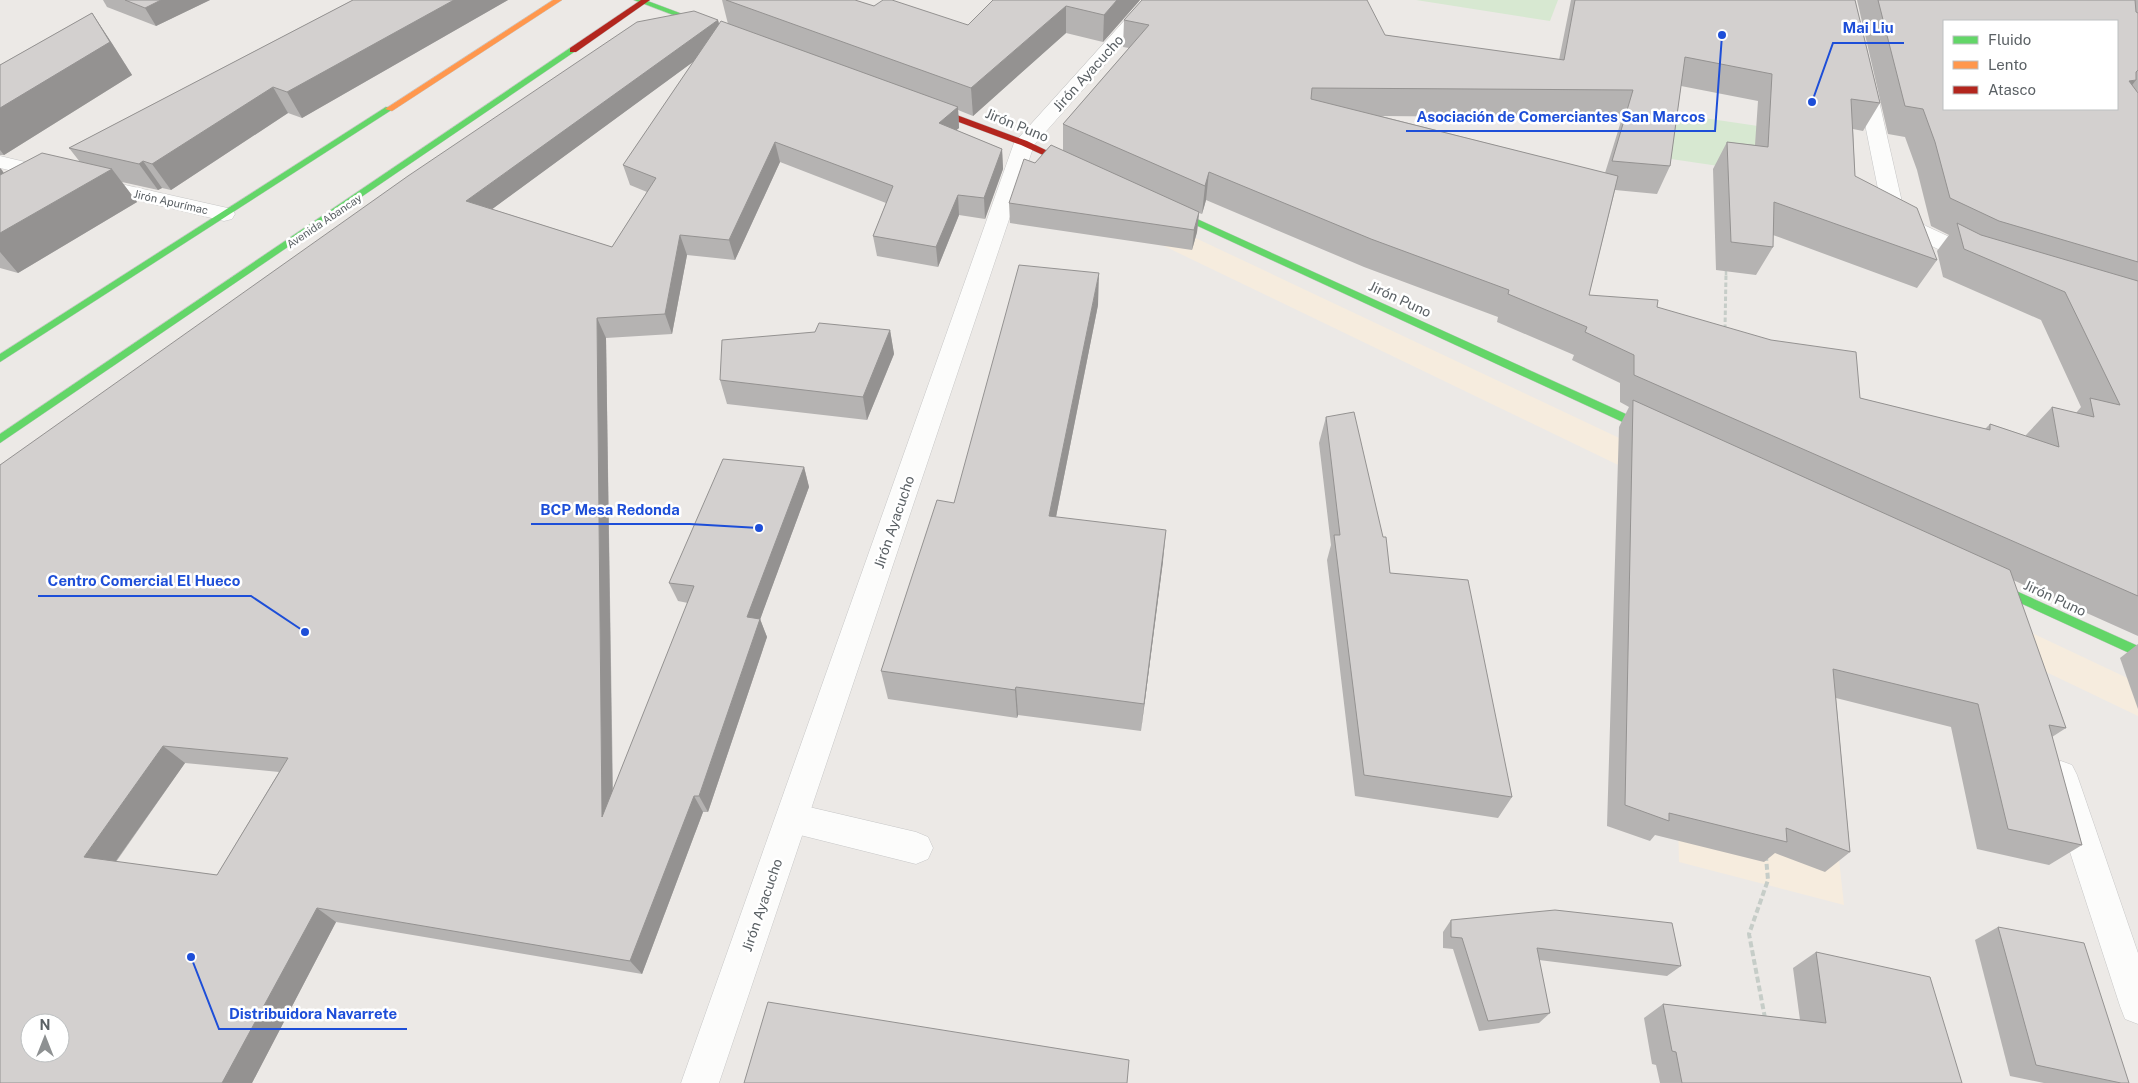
<svg xmlns="http://www.w3.org/2000/svg" width="2138" height="1083" font-family="'Public Sans',sans-serif">
<rect width="100%" height="100%" fill="#ece9e6"/>
<!-- commercial -->
<polygon fill="#f6ecde" points="1079,183 2138,683 2138,716 1806,557 1844,905 1679,862 1670,490 1050,191"/>
<!-- green -->
<g fill="#d7e8d1">
<polygon points="1416,0 1558,0 1550,21"/>
<polygon points="1636,108 1785,130 1793,177 1637,154"/>
</g>
<g fill="none" stroke-linecap="round" stroke-linejoin="round">
<defs>
<g id="lane">
<polygon points="2061,761 2072,765 2077,775 2138,953 2138,1024 2125,1019 2120,1006 2045,775 2050,765"/>
<polygon points="792,803 916,832 928,837 933,848 928,859 916,864 792,833 780,829 776,818 780,807"/>
</g>
<g id="street">
<polygon points="1143,0 1162,0 1034,145 719,1083 681,1083 1014,143"/>
<polygon points="1865,73 1872,75 1874,79 1902,202 1926,226 1984,253 1987,258 1984,263 1976,265 1968,263 1910,236 1881,204 1856,79 1858,75"/>
<polygon points="0,156 59,170 62,174 59,178 52,180 0,168"/>
<polygon points="94,178 232,209 235,214 232,219 224,221 87,188 84,184 87,180"/>
</g>
<g id="fast">
<polygon points="634,0 645,0 717,27 710,29"/>
<polygon points="570,48 577,50 0,443 0,434"/>
<polygon points="386,107 393,109 0,362 0,354"/>
<polygon points="1164,204 1661,430 1662,433 1657,437 1653,436 1161,209 1161,205"/>
<polygon points="1985,577 2138,646 2138,657 1981,585 1979,582 1981,579"/>
</g>
<polygon id="slow" points="553,0 562,0 392,111 385,109"/>
<g id="jam">
<polygon points="641,0 650,0 576,52 570,52 570,48"/>
<polygon points="921,104 927,104 1027,141 1083,168 1079,171 1076,170 1021,145 921,108"/>
</g>
</defs>
<!-- lane casing -->
<use href="#lane" stroke="#c7c7c7" stroke-width="1"/>
<!-- street casing -->
<use href="#street" stroke="#c7c7c7" stroke-width="1"/>
<!-- fast casing -->
<use href="#fast" stroke="#c7c7c7" stroke-width="1"/>
<!-- slow casing -->
<use href="#slow" stroke="#c7c7c7" stroke-width="1"/>
<!-- jam casing -->
<use href="#jam" stroke="#c7c7c7" stroke-width="1"/>
<!-- path-far2 -->
<polyline stroke="#c6cdc8" stroke-width="2.5" stroke-dasharray="4 2" stroke-linecap="butt" points="1726,275 1726,267"/>
<!-- path-far1 -->
<polyline stroke="#c6cdc8" stroke-width="3" stroke-dasharray="4.5 2.5" stroke-linecap="butt" points="1725,329 1726,274"/>
<!-- path -->
<polyline stroke="#c6cdc8" stroke-width="4" stroke-dasharray="6 3" stroke-linecap="butt" points="1765,1018 1749,934 1768,880 1766,857"/>
<!-- lane -->
<use href="#lane" fill="#fcfcfb" fill-rule="evenodd"/>
<!-- street -->
<use href="#street" fill="#fcfcfb" fill-rule="evenodd"/>
<!-- fast -->
<use href="#fast" fill="#63d668" fill-rule="evenodd"/>
<!-- slow -->
<use href="#slow" fill="#ff974d" fill-rule="evenodd"/>
<!-- jam -->
<use href="#jam" fill="#b3261e" fill-rule="evenodd"/>
</g>
<!-- wall -->
<g fill="#b5b3b2" fill-rule="evenodd">
<polygon points="103,0 210,0 156,26 107,7"/>
<polygon points="353,0 508,0 302,118 288,113 171,190 162,188 158,190 122,182 137,202 18,273 0,268 0,168 3,173 80,162 69,148"/>
<path d="M722 0H855L874 6 968 25 993 0H1140L1103 42 1066 33 973 116 958 110 959 128 956 130 1002 149 1003 169 985 219 959 215 938 267 877 256 873 236 886 203 780 162 735 260 687 255 672 334 606 338 613 790 688 603 678 601 669 583 804 467 809 487 760 619 767 637 708 812H703L642 974 336 922 252 1083H0V465L718 20 719 24H728ZM694 61 623 165 630 185 647 192 612 247 492 209ZM185 763 279 772 217 875 116 862Z"/>
<path d="M1571 0H1855L1880 103 1863 131 1853 129 1855 176 1937 260 1917 288 1773 235V247L1756 275 1716 270 1713 169 1727 142 1755 145 1758 101 1681 86 1670 166 1657 194 1615 190 1589 295 1657 307 1860 398 1985 429 1990 424 2026 436V435L2052 407 2076 413 2081 407 2041 320 1943 277 1937 251 1949 235 1931 226 1917 170 1905 137 1888 134 1857 0H2138V636L2013 580 2066 728 2052 737 2082 845 2049 865 1977 849 1951 727 1836 698 1850 852 1825 872 1775 853 1764 862 1655 835 1650 841 1607 826 1619 427 1629 407 1620 402V383L1572 360 1574 355 1497 322 1498 317 1364 267 1206 200 1202 214 1199 213 1197 232 1192 250 1010 223 1009 203 1035 163 1063 150V124L1129 48 1123 47 1124 20 1385 35 1559 60ZM1381 116 1622 118 1605 173Z"/>
<polygon points="92,13 113,45 132,75 4,155 0,155 0,65"/>
<polygon points="1098,305 1056,517 1163,561 1141,731 1018,715 1017,718 888,699 881,671 954,503"/>
<polygon points="890,330 894,354 867,420 727,404 720,380 815,332"/>
<polygon points="1326,417 1390,573 1512,797 1498,818 1355,796 1327,560 1331,545 1319,443"/>
<polygon points="2138,644 2138,709 2120,658"/>
<polygon points="1451,920 1681,966 1667,976 1539,960 1550,1013 1539,1023 1479,1031 1453,949 1443,948 1443,932"/>
<polygon points="1998,927 2129,1083 2044,1083 2010,1076 1975,940"/>
<polygon points="1816,952 1962,1083 1660,1083 1656,1065 1652,1064 1644,1018 1663,1004 1800,1020 1793,968"/>
</g>
<!-- shaded-wall -->
<g fill="#949291">
<polygon points="161,0 210,0 156,26 145,8"/>
<polygon points="454,0 508,0 302,118 287,92"/>
<polygon points="1117,0 1140,0 1103,42 1104,15"/>
<polygon points="1066,6 1066,33 973,116 971,88"/>
<polygon points="92,13 113,45 132,75 4,155 0,150 0,108"/>
<polygon points="718,20 723,40 476,221 466,201"/>
<polygon points="2138,70 2130,81 2136,80 2117,105 2117,97 2136,72"/>
<polygon points="273,87 288,113 171,190 152,164"/>
<polygon points="958,107 959,128 941,143 939,123"/>
<polygon points="775,142 780,162 735,260 729,240"/>
<polygon points="1002,149 1003,169 985,219 984,198"/>
<polygon points="143,161 162,188 158,190 139,164"/>
<polygon points="0,168 2,170 25,209 0,180"/>
<polygon points="112,169 137,202 18,273 0,252 0,233"/>
<polygon points="1209,172 1206,200 1202,214 1205,186"/>
<polygon points="958,195 959,215 938,267 936,247"/>
<polygon points="1199,212 1197,232 1192,250 1194,230"/>
<polygon points="680,235 687,255 672,334 665,314"/>
<polygon points="1099,273 1098,305 1050,547 1049,516"/>
<polygon points="597,318 606,338 613,832 602,817"/>
<polygon points="890,330 894,354 867,420 863,397"/>
<polygon points="804,467 809,487 754,636 747,617"/>
<polygon points="1166,530 1163,561 1141,731 1144,704"/>
<polygon points="760,619 767,637 708,812 699,796"/>
<polygon points="1016,687 1018,715 1017,718 1015,690"/>
<polygon points="163,746 185,763 108,872 84,857"/>
<polygon points="694,796 703,812 642,974 630,961"/>
<polygon points="317,908 336,922 252,1083 222,1083"/>
</g>
<!-- building -->
<g fill="#d3d0cf" stroke="#949291" fill-rule="evenodd">
<polygon points="125,0 161,0 145,8"/>
<polygon points="353,0 454,0 287,92 273,87 152,164 143,161 139,164 69,148"/>
<polygon points="726,0 855,0 874,6 883,0 892,0 968,25 993,0 1117,0 1104,15 1066,6 971,88"/>
<polygon points="1142,0 1367,0 1385,35 1564,60 1575,0 1855,0 1880,103 1851,99 1855,176 1917,208 1937,260 1774,202 1773,247 1731,242 1727,142 1768,147 1772,74 1685,57 1670,166 1612,161 1633,90 1312,88 1311,99 1618,176 1589,295 1658,300 1657,307 1771,340 1856,352 1860,398 1990,430 1990,424 2059,447 2052,407 2094,417 2090,398 2120,405 2065,292 1964,249 1957,223 1981,235 2138,281 2138,596 1634,375 1634,355 1585,332 1587,327 1508,294 1509,290 1371,239 1209,172 1205,186 1063,124 1149,25 1124,20"/>
<path d="M1878 0H2135L2136 12 2138 13V70L2136 72V80L2129 81 2138 93V262L1999 221 1950 198 1935 142 1923 109 1905 106ZM1944 21H2117V109H1944Z"/>
<path d="M694 11 718 20 466 201 612 247 656 178 623 165 721 21 958 107 939 123 1002 149 984 198 958 195 936 247 873 236 893 186 775 142 729 240 680 235 665 314 597 318 602 817 694 586 669 583 723 459 804 467 747 617 760 619 699 796H694L630 961 317 908 222 1083H0V465L408 176 637 22ZM163 746 288 758 217 875 84 857ZM30 1023H60V1053H30Z"/>
<polygon points="92,13 110,42 0,108 0,65"/>
<polygon points="1051,145 1199,212 1194,230 1009,203 1024,159 1035,163"/>
<polygon points="42,153 112,169 0,233 0,175"/>
<polygon points="1019,265 1099,273 1049,516 1166,530 1144,704 1016,687 1015,690 881,671 937,500 954,503"/>
<polygon points="819,323 890,330 863,397 720,380 722,340 815,332"/>
<polygon points="1633,400 2010,570 2066,728 2049,725 2082,845 2008,829 1978,704 1833,669 1850,852 1786,828 1787,842 1669,813 1669,821 1625,805"/>
<polygon points="1354,412 1383,537 1386,537 1390,573 1468,580 1512,797 1364,775 1334,535 1340,535 1326,417"/>
<polygon points="1555,910 1672,923 1681,966 1537,948 1550,1013 1488,1021 1462,938 1451,937 1451,920"/>
<polygon points="1998,927 2084,943 2129,1083 2121,1083 2036,1065"/>
<polygon points="1816,952 1930,977 1962,1083 1682,1083 1676,1052 1672,1051 1663,1004 1826,1023"/>
<polygon points="768,1002 1129,1060 1127,1083 744,1083"/>
</g>
<g text-anchor="middle" stroke-width="5" stroke-linejoin="round" paint-order="stroke">
<!-- far-street labels -->
<g font-size="11" fill="#5b6165" stroke="#fff">
<text transform="translate(171 202) rotate(13)" y="4">Jirón Apurímac</text>
<text transform="translate(324 221) rotate(-34)" y="4">Avenida Abancay</text>
</g>
<!-- street labels -->
<g font-size="14" fill="#5b6165" stroke="#fff">
<text transform="translate(1088 73) rotate(-48)" y="5">Jirón Ayacucho</text>
<text transform="translate(1017 125) rotate(22)" y="5">Jirón Puno</text>
<text transform="translate(1400 299) rotate(25)" y="5">Jirón Puno</text>
<text transform="translate(894 522) rotate(-71)" y="5">Jirón Ayacucho</text>
<text transform="translate(2055 598) rotate(25)" y="5">Jirón Puno</text>
<text transform="translate(762 905) rotate(-71)" y="5">Jirón Ayacucho</text>
</g>
</g>
<!-- callouts -->
<path fill="none" stroke="#1d4ed8" stroke-width="2" d="M1812 102L1833 43H1904M1722 35L1715 131H1406M759 528L690 524H531M305 632L251 596H38M191 957L219 1029H407"/>
<g fill="#1d4ed8" stroke="#fff" stroke-width="2">
<circle cx="1812" cy="102" r="5"/>
<circle cx="1722" cy="35" r="5"/>
<circle cx="759" cy="528" r="5"/>
<circle cx="305" cy="632" r="5"/>
<circle cx="191" cy="957" r="5"/>
</g>
<g font-size="15" text-anchor="middle" font-weight="bold" fill="#1d4ed8" stroke="#fff" stroke-width="5" stroke-linejoin="round" paint-order="stroke">
<text x="1868" y="33">Mai Liu</text>
<text x="1561" y="122">Asociación de Comerciantes San Marcos</text>
<text x="610" y="515">BCP Mesa Redonda</text>
<text x="144" y="586">Centro Comercial El Hueco</text>
<text x="313" y="1019">Distribuidora Navarrete</text>
</g>
<!-- legend -->
<rect x="1943" y="20" width="175" height="90" fill="#ffffff" stroke="#bdc0c1"/>
<rect x="1953" y="36" width="25" height="8" fill="#63d668" stroke="#bdc0c1"/>
<text x="1988" y="45" font-size="15" fill="#5b6165">Fluido</text>
<rect x="1953" y="61" width="25" height="8" fill="#ff974d" stroke="#bdc0c1"/>
<text x="1988" y="70" font-size="15" fill="#5b6165">Lento</text>
<rect x="1953" y="86" width="25" height="8" fill="#b3261e" stroke="#bdc0c1"/>
<text x="1988" y="95" font-size="15" fill="#5b6165">Atasco</text>
<!-- north arrow -->
<g transform="translate(45 1038)"><circle r="24" fill="#ffffff" stroke="#bdc0c1"/>
<path d="M0-4L9 19L0 12L-9 19Z" fill="#8e9192"/>
<text y="-8" font-size="14" font-weight="bold" text-anchor="middle" fill="#5b6165">N</text>
</g>
</svg>
